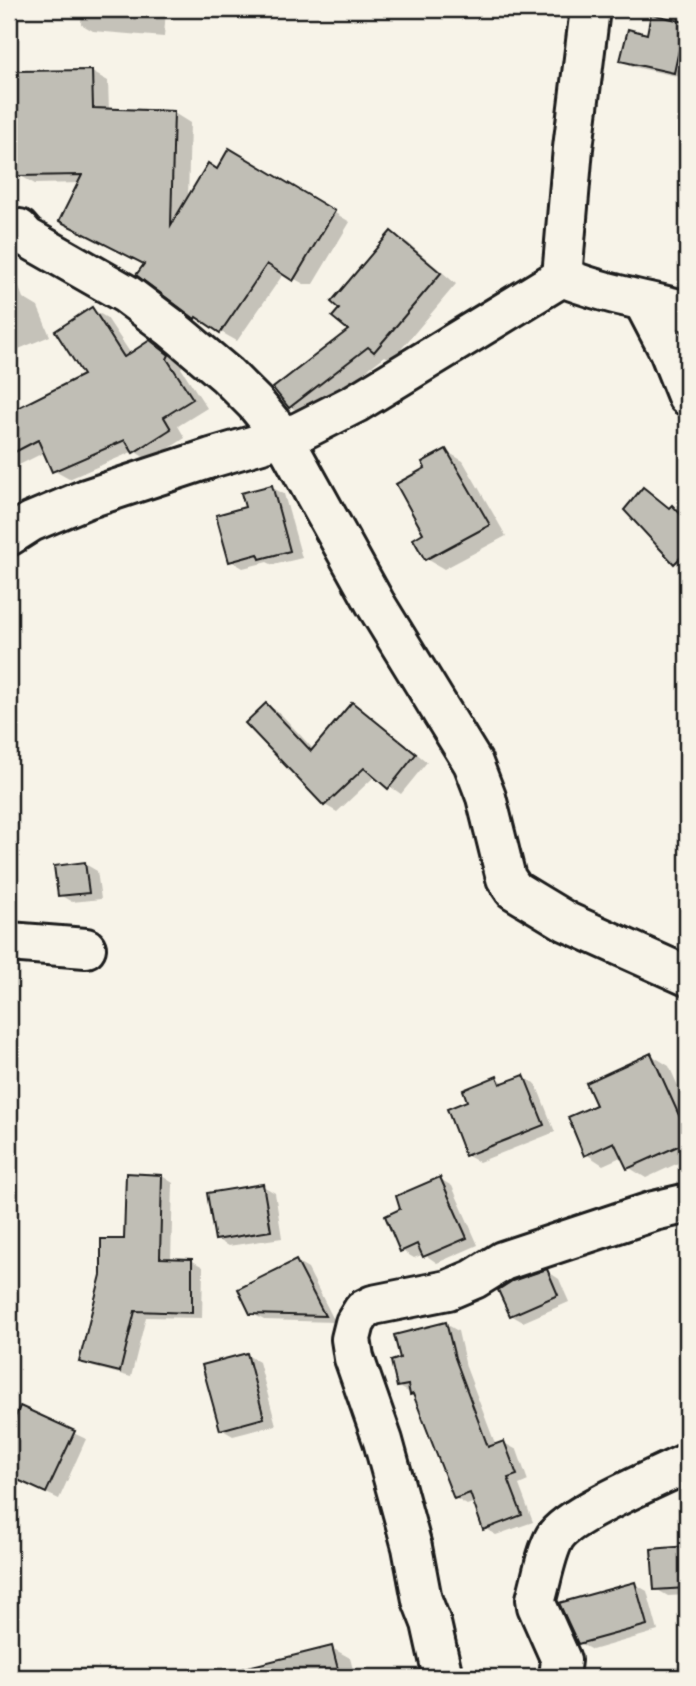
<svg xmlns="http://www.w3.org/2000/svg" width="696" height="1686" font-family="Kalam,sans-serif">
<rect width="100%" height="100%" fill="#f7f3e8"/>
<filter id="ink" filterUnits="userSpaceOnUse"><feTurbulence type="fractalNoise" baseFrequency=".0143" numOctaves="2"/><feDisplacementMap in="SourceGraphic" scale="14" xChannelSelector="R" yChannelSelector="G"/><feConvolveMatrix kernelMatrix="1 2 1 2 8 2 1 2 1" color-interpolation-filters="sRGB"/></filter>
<g filter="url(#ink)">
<!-- shadow -->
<g fill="#0003">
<polygon points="82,9 166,9 164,37 93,31 81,24"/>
<polygon points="684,23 687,25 686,78 634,67 622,60 649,36"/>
<polygon points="92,72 108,81 109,111 174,113 190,123 188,200 218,171 230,150 350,222 313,284 304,284 284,273 237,341 196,318 145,264 80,183 35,184 19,175"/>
<polygon points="392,233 408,243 456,284 392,360 385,356 307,416 290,407 351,330"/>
<polygon points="9,280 18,285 23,298 38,307 50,336 9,353"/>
<polygon points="92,309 107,318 131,354 150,342 183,365 181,368 207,408 178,426 185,438 150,461 134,451 69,479 53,470 45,452 9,470 9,414 86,376"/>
<polygon points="446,451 463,461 506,536 444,569 427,559 425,534 427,469"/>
<polygon points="271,487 284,494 302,558 273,565 267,562 243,568 231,561 247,509"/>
<polygon points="643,489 671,509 672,507 682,512 687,518 687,565 684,567 675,562"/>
<polygon points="352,704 364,711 427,762 401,794 375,776 337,812 325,805 266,705 279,712 314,750"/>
<polygon points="85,864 97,871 101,899 72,902 60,895"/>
<polygon points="651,1055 669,1066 687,1106 687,1159 646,1178 628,1167 623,1156 603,1165 586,1154 598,1106"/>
<polygon points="523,1077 536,1084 555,1132 479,1162 466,1155 470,1102 497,1078 505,1083"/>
<polygon points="162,1176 173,1183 171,1260 191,1260 203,1267 202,1318 146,1317 131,1377 93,1367 81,1361 126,1241"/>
<polygon points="440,1179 452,1186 478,1245 437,1263 424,1254 414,1258 402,1251 402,1210"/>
<polygon points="263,1186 275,1193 282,1238 228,1246 216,1239"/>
<polygon points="296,1262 308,1269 335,1322 264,1320 251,1313"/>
<polygon points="547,1271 559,1279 569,1302 523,1322 511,1315"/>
<polygon points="446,1324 458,1331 466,1367 496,1446 504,1443 517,1450 528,1481 519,1485 533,1522 496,1535 484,1528 475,1502 467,1505 455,1498 415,1396 398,1386 402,1360"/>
<polygon points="247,1355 259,1362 276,1425 233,1436 221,1429"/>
<polygon points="21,1408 86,1439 59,1499 9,1476 9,1435"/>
<polygon points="687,1548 687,1595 668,1596 656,1589 653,1550"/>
<polygon points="635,1584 647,1591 658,1631 592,1650 579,1643"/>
<polygon points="332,1648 350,1658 355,1677 276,1677 272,1663"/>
</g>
<!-- building -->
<g fill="#c0beb5" stroke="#1c1c1c" stroke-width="2">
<polygon points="651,14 685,22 674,73 620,61 628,29 647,34"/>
<polygon points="92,70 93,108 174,111 171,225 208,163 217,169 229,148 335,211 293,281 267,264 220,333 196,317 195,319 136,275 144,264 59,221 82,175 17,176 15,71"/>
<polygon points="391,231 441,273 374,352 368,347 289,408 273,388 348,330 332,317 339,309 331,302"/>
<polygon points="92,307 124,357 150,340 169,355 167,359 193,399 164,417 171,429 133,453 125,440 52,472 38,440 9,455 9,412 83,375 55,331"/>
<polygon points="446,449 490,525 425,560 413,539 423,533 396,484 425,468 422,462"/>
<polygon points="272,485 290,551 260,559 258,554 229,562 216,515 245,507 241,493"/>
<polygon points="643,487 669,508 672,505 687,521 687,551 674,564 624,510"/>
<polygon points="352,702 416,754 388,789 364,768 324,806 245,723 266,703 311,751"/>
<polygon points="85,862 89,893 58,896 54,866"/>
<polygon points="651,1053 687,1133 687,1142 627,1169 614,1142 584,1156 568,1117 596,1105 586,1083"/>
<polygon points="524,1075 544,1125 465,1156 447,1109 467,1101 463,1090 497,1076 500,1084"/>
<polygon points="126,1173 162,1175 160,1258 192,1259 192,1313 135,1311 120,1372 79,1362 101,1275 101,1239 124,1239"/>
<polygon points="440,1177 467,1238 423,1257 417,1244 400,1252 385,1216 400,1209 396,1196"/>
<polygon points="263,1184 271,1231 215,1240 207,1193"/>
<polygon points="296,1260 325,1316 250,1314 238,1289"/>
<polygon points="547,1269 558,1295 510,1316 498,1290 512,1281"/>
<polygon points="446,1322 455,1358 488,1447 504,1441 517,1475 508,1478 522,1515 483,1530 470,1493 454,1499 413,1394 410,1395 408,1385 397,1387 391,1361 400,1358 394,1335"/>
<polygon points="247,1353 264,1418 220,1430 202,1365"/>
<polygon points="20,1406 75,1431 46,1493 9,1476 9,1431"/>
<polygon points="687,1546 687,1588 654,1590 651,1549"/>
<polygon points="635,1582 647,1625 578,1644 559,1603"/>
<polygon points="332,1646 340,1677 245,1677 244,1668"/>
</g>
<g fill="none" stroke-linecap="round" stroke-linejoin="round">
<defs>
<g id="minor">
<polyline points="19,229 26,237 126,294 170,327 227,375 255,403 283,437 375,603 473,763 486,797 506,878 514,890 567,922 687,976"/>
<polyline points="562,277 573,148 590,9"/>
<polyline points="644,303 669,351 687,396"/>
<path d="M9 536 31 522 86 499 211 458 299 432 356 403 562 277C603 294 645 300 687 311"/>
<polyline points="9,942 86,948"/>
<polyline points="443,1677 431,1623 422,1600 412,1547 383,1441 354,1358 351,1339 355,1323 363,1310 373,1305 448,1290 474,1279 503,1261 654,1211 684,1204"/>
<path d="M559 1677 561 1660 537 1606 536 1599C541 1582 546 1552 555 1537 568 1515 661 1476 687 1463"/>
</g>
</defs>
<!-- minor casing -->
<use href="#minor" stroke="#1c1c1c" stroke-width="44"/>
<!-- minor -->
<use href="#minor" stroke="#f7f3e8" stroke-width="38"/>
</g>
</g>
<!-- margin -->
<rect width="696" height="1686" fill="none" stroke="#f7f3e8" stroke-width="35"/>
<rect x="18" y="18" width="661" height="1651" fill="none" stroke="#1c1c1c" stroke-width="2.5" filter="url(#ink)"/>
</svg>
